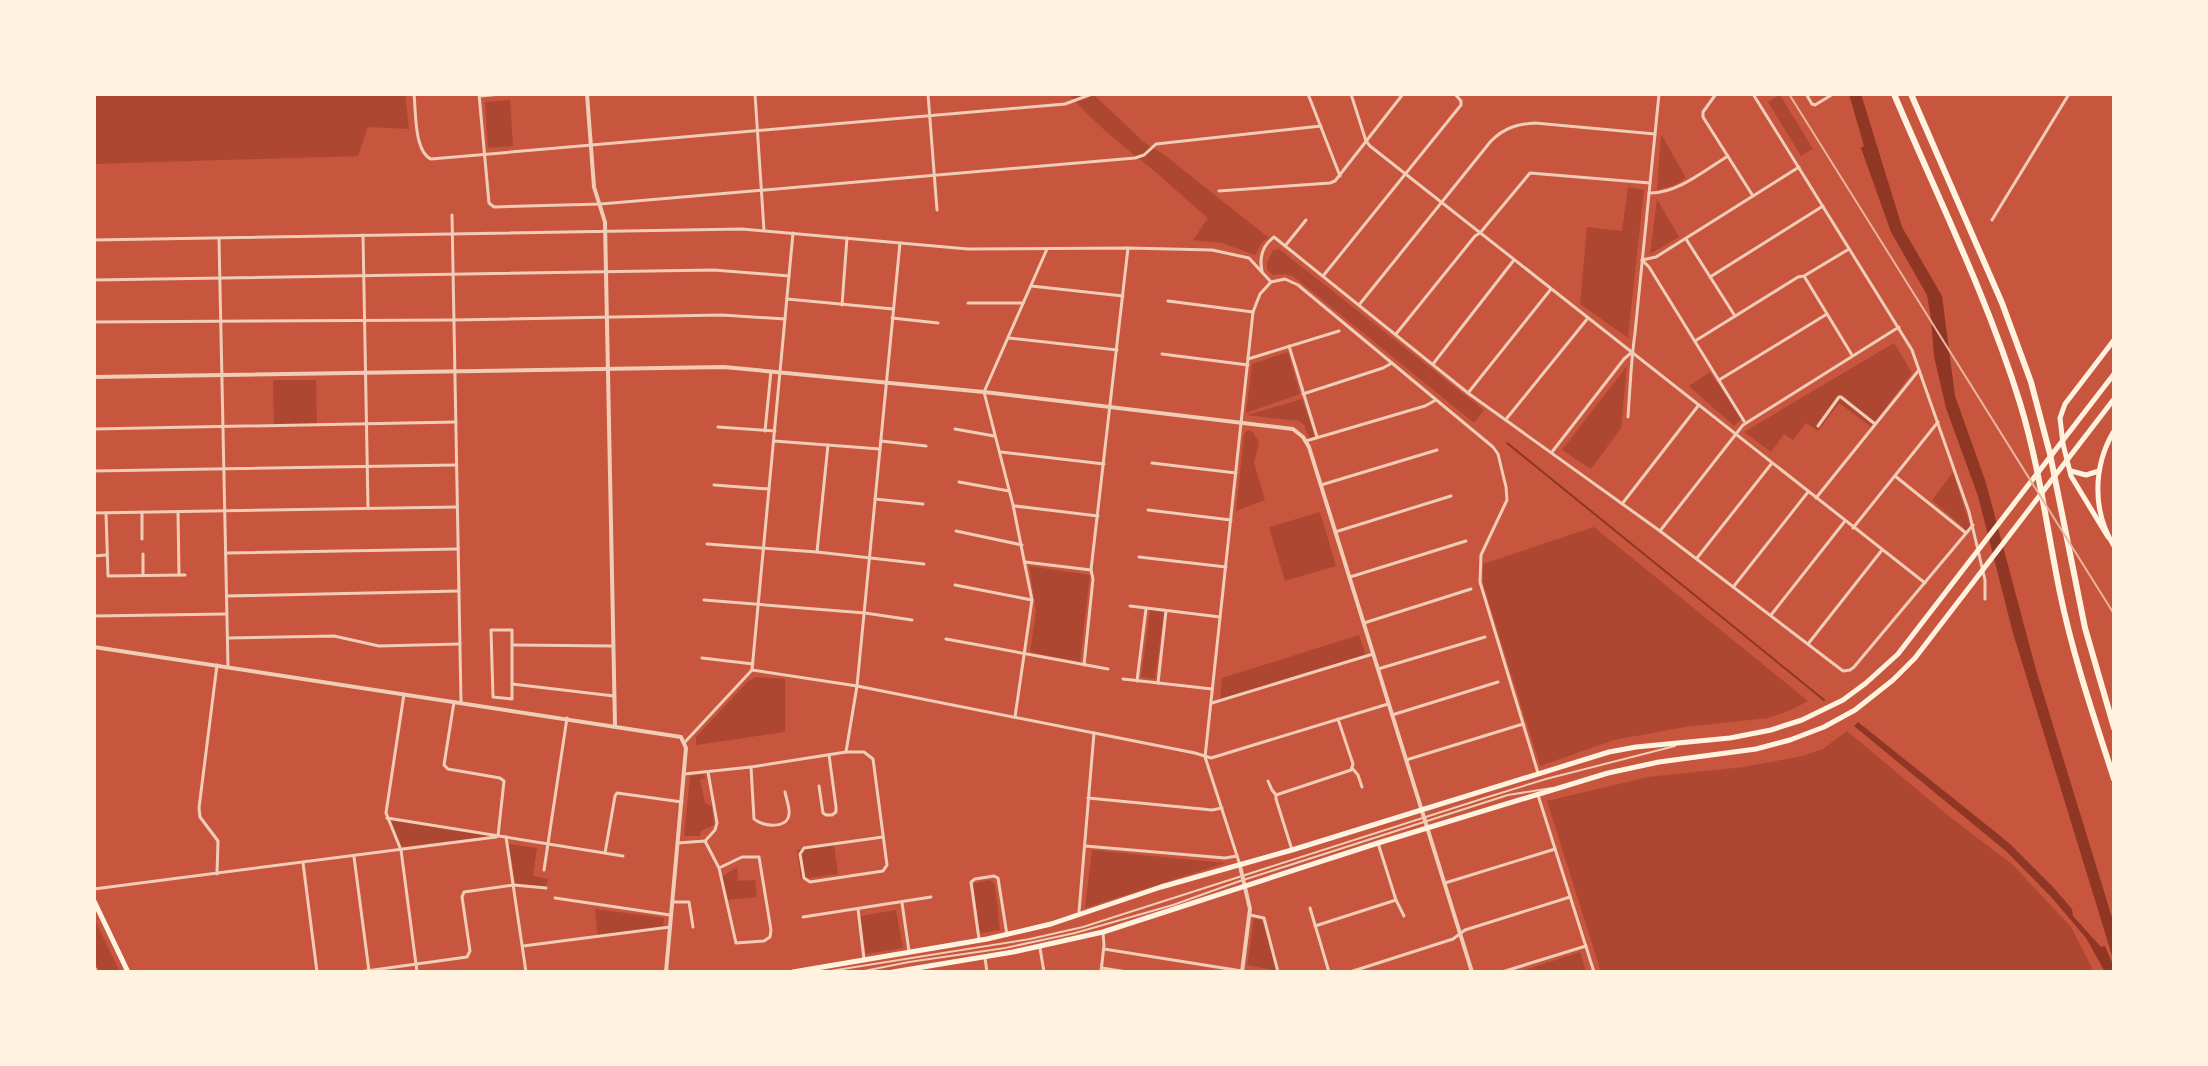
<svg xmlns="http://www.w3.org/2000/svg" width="2208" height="1066" font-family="Poppins,sans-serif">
<rect width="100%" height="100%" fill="#c8553d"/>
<!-- green -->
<g fill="#ae4732">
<polygon points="94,94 405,94 409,129 368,127 358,156 94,164"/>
<path d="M1069 94H1093L1146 144 1162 153 1269 238 1263 241 1255 255 1222 243 1193 240 1208 218C1187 201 1168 182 1147 165 1119 143 1092 121 1069 94Z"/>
<polygon points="1780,95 1813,149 1801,156 1768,102"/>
<polygon points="510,100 513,146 488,148 485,102"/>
<polygon points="1661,134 1686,178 1675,185 1657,190"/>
<polygon points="1628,187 1644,190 1628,338 1580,304 1587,227 1622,231"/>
<polygon points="1657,199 1679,237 1650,254"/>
<polygon points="1279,249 1484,410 1474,423 1293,276 1286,274 1273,275 1267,270 1267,263 1273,250"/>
<polygon points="1894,343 1912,373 1871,427 1839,403 1818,431 1806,423 1793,440 1784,434 1771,452 1744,432"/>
<polygon points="1288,352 1300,394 1246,413 1252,364"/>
<polygon points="1627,366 1621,428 1591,469 1562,450"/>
<polygon points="1710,372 1742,419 1734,426 1689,386"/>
<polygon points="273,380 316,380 317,425 274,426"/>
<polygon points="1302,399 1315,436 1309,438 1304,425 1299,421 1247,415"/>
<polygon points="1248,430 1253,432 1259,442 1254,463 1265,500 1236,511 1244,434"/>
<polygon points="1953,472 1970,526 1967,531 1932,500"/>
<polygon points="1320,512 1336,566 1285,581 1269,527"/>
<polygon points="1594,527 1808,701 1793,709 1768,718 1685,727 1614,740 1540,766 1483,584 1483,564"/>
<polygon points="1029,566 1090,575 1080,662 1030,652 1036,611"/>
<polygon points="1150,610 1164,612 1155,679 1141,677"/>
<polygon points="1359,635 1366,656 1220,700 1222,678"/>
<polygon points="756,677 785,679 785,732 696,745 696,737 747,682"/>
<polygon points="1847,731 1950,817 2013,865 2071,927 2094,972 1601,972 1547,801 1648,777 1744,767 1802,756 1823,749"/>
<polygon points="703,774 706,778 700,780 705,803 712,806 714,825 701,831 700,836 684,836 690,776"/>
<polygon points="389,819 492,836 401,847"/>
<polygon points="509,844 537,848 533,876 548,879 546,887 516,887"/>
<polygon points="834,845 838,874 801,879 797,850"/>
<polygon points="1092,850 1225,863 1085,908"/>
<polygon points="737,867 738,881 755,880 757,897 727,900 722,877"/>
<polygon points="990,880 995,884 1000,930 980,933 973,886 975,883"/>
<polygon points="595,909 664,918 663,930 598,937"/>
<polygon points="896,910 903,948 866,954 860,916"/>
<polygon points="94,918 120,972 100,972 94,960"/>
<polygon points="1254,918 1262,920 1277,971 1247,965"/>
<polygon points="1580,952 1586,972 1519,972"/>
</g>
<!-- water -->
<g fill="#8f3625">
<polygon points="1849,94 1861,94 1902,227 1942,296 1955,396 1986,483 2036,670 2114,924 2114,962 2013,633 1978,496 1946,408 1934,356 1931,318 1927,295 1891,232 1861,148 1864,146"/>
<polygon points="1858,722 2009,843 2052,886 2072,909 2073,916 2101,947 2105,946 2114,967 2114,972 2105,972 2086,938 2053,899 2007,852 1854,726"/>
</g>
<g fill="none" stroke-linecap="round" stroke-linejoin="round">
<!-- stream -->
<polyline stroke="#8f3625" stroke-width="2" points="1507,443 1824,700"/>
<!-- service -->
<g stroke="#f1ccb7" stroke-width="2">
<polyline points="824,972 1030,939 1083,927 1488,797 1546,779 1675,746"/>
<polyline points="859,972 909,962 1005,948 1075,933 1173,905 1237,882 1508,795 1552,788"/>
</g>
<!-- minor -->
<g stroke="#f1ccb7" stroke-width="3">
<path d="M414 94C416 112 414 151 431 159L1065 104 1092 94"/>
<polyline points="479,94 489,203 494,207 601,204 1135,158 1144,155 1156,144 1321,126"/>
<polyline points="755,94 764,230"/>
<polyline points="928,94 937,210"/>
<polyline points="1308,94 1340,176"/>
<polyline points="1351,94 1366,141 1370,146 1925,583"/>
<polyline points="1716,94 1703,112 1703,117 1753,196"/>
<polyline points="1753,94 1912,350 1969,512 1985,580 1985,599"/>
<polyline points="1806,94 1812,104 1815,105 1833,94"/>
<polyline points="481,96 501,94"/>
<polyline points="1219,191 1330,183 1335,181 1403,94"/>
<path d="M1649 193C1677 194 1705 170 1728 156"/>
<polyline points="452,215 461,702"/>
<polyline points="1992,220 2069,94"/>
<polyline points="363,235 368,507"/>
<polyline points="219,239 228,667"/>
<polyline points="1686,239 1735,316"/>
<polyline points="94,240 742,229 968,249 1128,248 1212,250 1249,258 1271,282"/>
<polyline points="1285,246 1306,220"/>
<polyline points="1642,260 1649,267 1744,421"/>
<polyline points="1642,260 1656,257 1799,167"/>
<path d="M1262 271C1259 257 1262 246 1274 237L1468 393 1660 531 1843 671 1850 670 1854 667 1973 525"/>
<polyline points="1323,276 1461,105 1461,101 1455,94"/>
<polyline points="1804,276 1852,355"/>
<polyline points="1710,277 1823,206"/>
<polyline points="94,280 714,270 789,276"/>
<polyline points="1271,282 1285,279 1298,285 1493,447 1498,454 1506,487 1507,500 1481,555 1480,582 1538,773"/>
<polyline points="1031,286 1123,296"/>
<polyline points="787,299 893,309"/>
<polyline points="1168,301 1253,312"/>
<polyline points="968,303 1023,303"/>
<polyline points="842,305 847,238"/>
<path d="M1359 305 1491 141C1504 128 1517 124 1535 123L1655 134"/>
<polyline points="892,318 938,323"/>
<polyline points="94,322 454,320 722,315 785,319"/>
<polyline points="1396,334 1475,236 1480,233 1530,173 1650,183"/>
<polyline points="1009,338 1117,350"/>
<polyline points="1695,341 1798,277 1804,276 1849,249"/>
<polyline points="1289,346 1317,437"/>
<polyline points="1162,354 1248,365"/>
<polyline points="1248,359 1339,331"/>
<polyline points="1433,364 1514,260"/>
<polyline points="1719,380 1827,314"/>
<polyline points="1468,393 1551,289"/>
<polyline points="1303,394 1383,368 1392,363"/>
<path d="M1628 417C1630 389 1631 361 1635 333L1659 94"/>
<polyline points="1507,418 1588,318"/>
<polyline points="1818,426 1839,397 1841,397 1875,424"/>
<polyline points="718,427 775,431"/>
<polyline points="94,429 456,422"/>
<polyline points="955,429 994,436"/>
<polyline points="765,431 771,371"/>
<polyline points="774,441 880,449"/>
<polyline points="881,441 926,446"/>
<polyline points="1306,441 1425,406 1436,400"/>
<polyline points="1001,452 1104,464"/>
<polyline points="1552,452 1624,359 1631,353"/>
<polyline points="1152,463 1236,473"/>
<polyline points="94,471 456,465"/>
<polyline points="1895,476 1966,533"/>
<polyline points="959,482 1009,491"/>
<polyline points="714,485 769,489"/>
<polyline points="1321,485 1437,450"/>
<polyline points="1816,498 1919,370"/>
<polyline points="875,499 923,504"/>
<polyline points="1622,504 1698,406"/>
<polyline points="1015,506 1098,516"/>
<polyline points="1148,510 1231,520"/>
<polyline points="142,512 142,539"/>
<polyline points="178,512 179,575"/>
<polyline points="94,513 457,507"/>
<polyline points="106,513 108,576 185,575"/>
<polyline points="1853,528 1938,422"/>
<polyline points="956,531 1022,545"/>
<polyline points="1660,531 1743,425 1899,327"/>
<polyline points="1335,532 1451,496"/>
<polyline points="707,544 817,552 924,564"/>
<polyline points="817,552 828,445"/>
<polyline points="226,553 458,549"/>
<polyline points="143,554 143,575"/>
<polyline points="94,556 106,555"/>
<polyline points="1139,557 1226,567"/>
<polyline points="1697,558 1772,463"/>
<polyline points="1025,562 1091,570"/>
<polyline points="1350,577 1466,541"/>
<polyline points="955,585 1032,600"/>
<polyline points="1734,586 1808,492"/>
<polyline points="227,596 459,591"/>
<polyline points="704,600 865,613 912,620"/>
<polyline points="1130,606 1220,617"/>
<polyline points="1771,615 1845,521"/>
<polyline points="94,616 226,614"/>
<polyline points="1364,623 1471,589"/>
<polygon points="491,630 512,630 512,699 493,697"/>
<polyline points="229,638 334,636 379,646 460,644"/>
<polyline points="946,639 1108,669"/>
<polyline points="1808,644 1882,550"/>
<polyline points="513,645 613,646"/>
<polyline points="702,658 753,664"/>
<polyline points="1084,665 1093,579 1091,570 1128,248"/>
<polyline points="1378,669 1485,637"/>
<polyline points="752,670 857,686 1195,753 1211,758 1388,704"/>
<polyline points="752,670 793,233"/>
<polyline points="1123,679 1212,689"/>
<polyline points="1137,681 1146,609"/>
<polyline points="1158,683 1166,611"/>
<polyline points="512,684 614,696"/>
<polyline points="404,694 386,813 401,850 417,972"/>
<polyline points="1212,703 1373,654"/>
<polyline points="1392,715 1498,682"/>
<polyline points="1015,717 1032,600 1013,505 984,392 1047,249"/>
<polyline points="685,742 752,670"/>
<polyline points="846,752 857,686 900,243"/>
<polyline points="1406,760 1523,724"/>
<path d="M751 767 754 819C763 827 788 829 789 814 790 808 786 798 785 792"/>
<polyline points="1352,768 1358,775 1362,787"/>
<polyline points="684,774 751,767 846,752 864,752 873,759 887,865 883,871 810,882 804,878 800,854 804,848 883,837"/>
<polyline points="1268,781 1272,790 1276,795"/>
<polyline points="819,786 823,813 826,815 832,815 836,812 836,807 829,755"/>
<polyline points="1538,795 1594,972"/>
<polyline points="1088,798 1212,810 1222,808"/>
<polyline points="387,818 623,856"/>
<polyline points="506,837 526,972"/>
<polyline points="706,840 715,830 717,823 708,772"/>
<polyline points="678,843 705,841 719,868 736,943 764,941 770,937 771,930 759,857 742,857 719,868"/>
<polyline points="1378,843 1396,900 1404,916"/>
<polyline points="1085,846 1225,858 1237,856"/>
<polyline points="1292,850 1276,799 1276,795 1351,770 1353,764 1338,719"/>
<polyline points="605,853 615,796 617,793 682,802"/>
<polyline points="354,857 369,971"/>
<polyline points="303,863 317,972"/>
<polyline points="1240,865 1205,757 1253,312 1260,294 1271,282"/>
<polyline points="544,870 567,718"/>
<polyline points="217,874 218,841 200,817 199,808 217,665"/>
<polyline points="1445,883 1555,849"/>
<polyline points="94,889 496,837 498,836 504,781 500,778 448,769 444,765 454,702"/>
<polyline points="555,898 670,915"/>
<polyline points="673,902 689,902 693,927"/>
<polyline points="902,903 909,951"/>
<polyline points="1310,908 1329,972"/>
<polyline points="858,909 864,959"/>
<polyline points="1079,912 1094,733"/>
<polyline points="1250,915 1264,918 1278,972"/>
<polyline points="803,917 931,897"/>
<polyline points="1315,926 1396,900"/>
<polyline points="979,939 971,882 975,879 994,876 998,878 1007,935"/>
<polyline points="523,946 670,927"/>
<polyline points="1040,948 1044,972"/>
<polyline points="1104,949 1248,972"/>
<polyline points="985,958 987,972"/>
<polyline points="1102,968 1127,972"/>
<polyline points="359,972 467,957 470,951 462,897 464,892 514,885 546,888"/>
<polyline points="1101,972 1104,945 1103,932"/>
<polyline points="1350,972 1453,939 1465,930 1570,897"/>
<polyline points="1502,972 1586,946"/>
</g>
<!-- tertiary -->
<g stroke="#f1ccb7" stroke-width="4">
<polyline points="587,94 594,187 605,222 615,725"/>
<polyline points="94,377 724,367 984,392 1293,429 1303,437 1309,447 1472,972"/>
<polyline points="94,647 681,737 686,748 666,972"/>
<polyline points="1240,866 1250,909 1242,972"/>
</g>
<!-- secondary -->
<path stroke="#fff3e0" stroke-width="5" d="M2114 431C2093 466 2092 511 2114 546"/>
<!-- primary -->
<g stroke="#fff3e0" stroke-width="5">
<polyline points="2071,471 2086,475 2099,471"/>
<polyline points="2108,537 2071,476 2063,444 2060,418 2065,404 2114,340"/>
<polyline points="94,901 128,972"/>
<polyline points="94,969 95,972"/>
<polyline points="793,972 987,939 1051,924 1161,887 1292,850 1609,752 1636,747 1730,738 1771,730 1802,720 1843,700 1866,683 1898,654 2114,374"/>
<polyline points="893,972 1013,952 1103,932 1378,843 1608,773 1659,762 1756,749 1790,740 1824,727 1855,710 1893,680 1915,658 2114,399"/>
</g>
<!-- motorway -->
<g stroke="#fff3e0" stroke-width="6">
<path d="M1894 94C1937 196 1987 296 2020 403 2039 465 2047 529 2060 593 2073 656 2094 717 2114 779"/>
<polyline points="1911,94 2002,303 2031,382 2050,454 2085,628 2114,728"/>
</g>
<!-- rail -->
<polyline stroke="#e9b49f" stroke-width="2" points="1789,94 2114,614"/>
</g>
<!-- border -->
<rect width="2208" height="1066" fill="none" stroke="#fff3e0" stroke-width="192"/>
</svg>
